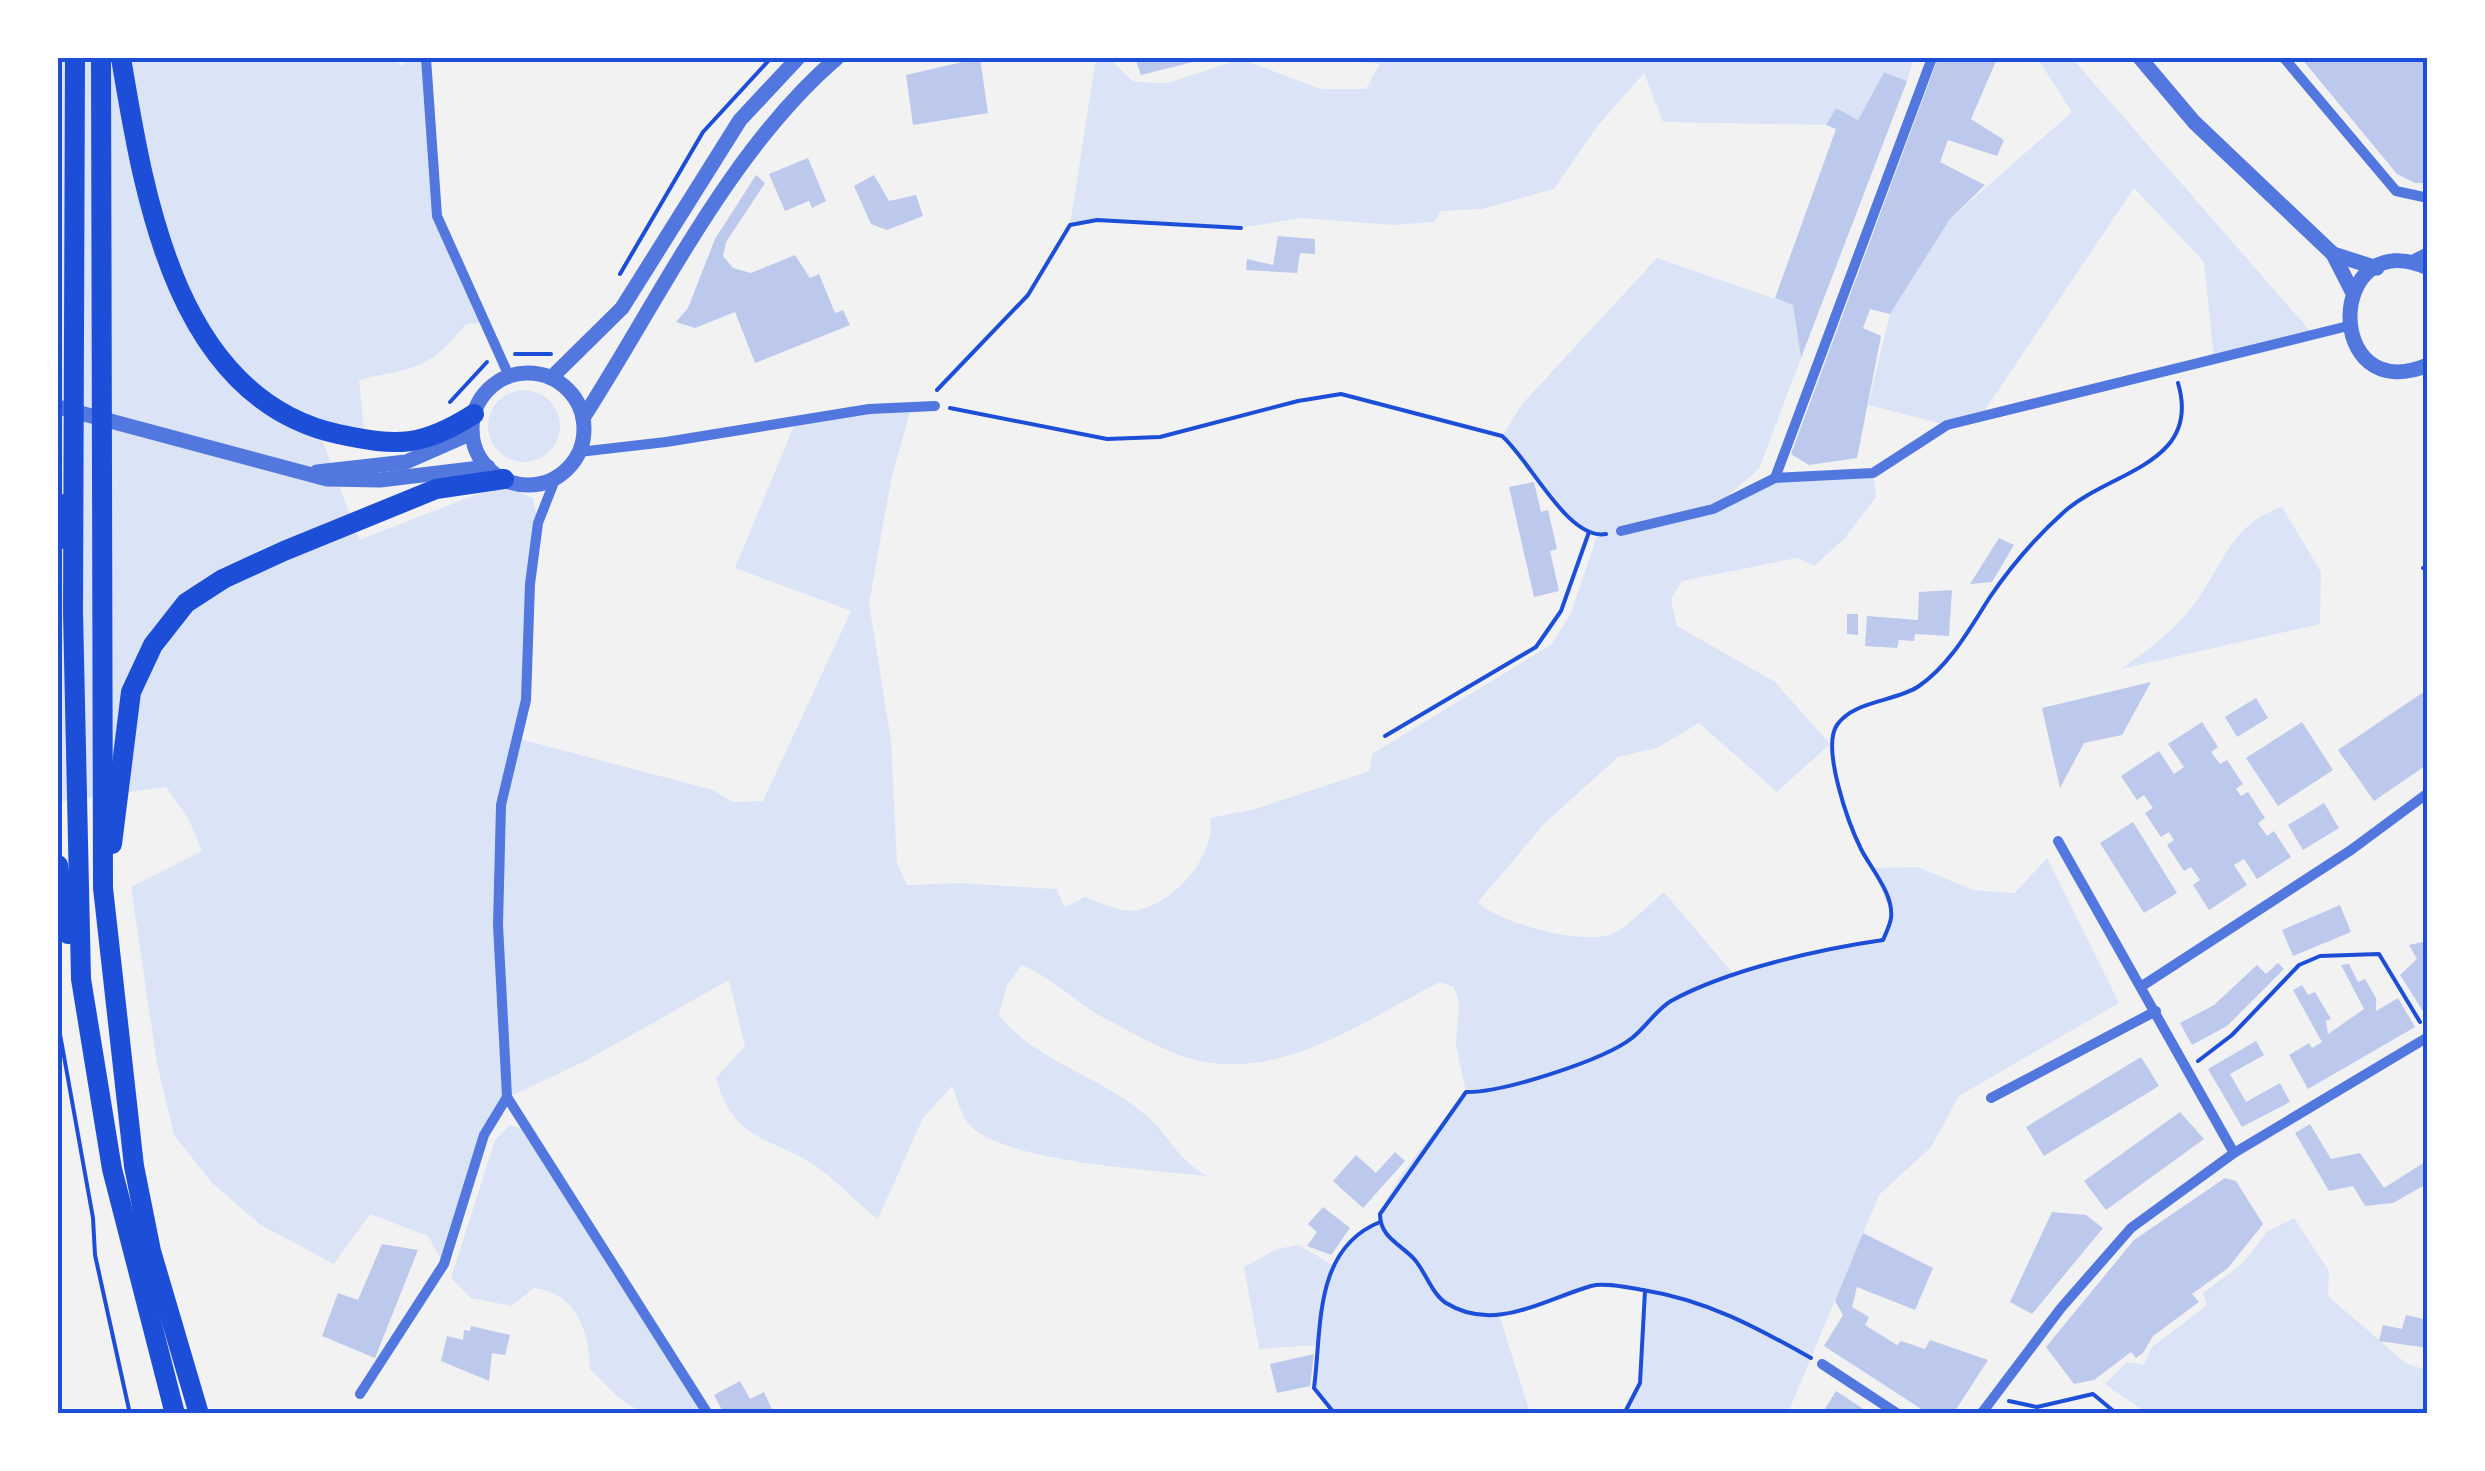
<svg xmlns="http://www.w3.org/2000/svg" width="2485" height="1471" font-family="'Space Grotesk',sans-serif">
<rect width="100%" height="100%" fill="#f2f2f2"/>
<!-- green -->
<g fill="#dbe4f7">
<path d="M58 58H392L402 66 410 58H426L434 196 485 323 466 324C425 373 417 366 359 380L365 440 319 431 359 540 501 485 533 498 538 523 520 739 713 790 732 802 763 801 851 611 735 568 796 421 912 404 891 480 869 604 891 740 897 864 907 885 960 883 1056 889 1065 907 1085 897C1101 903 1121 913 1138 910 1175 902 1216 856 1210 818L1255 809 1370 771 1372 754 1552 644 1571 613 1597 536C1554 515 1538 468 1502 436L1523 403 1657 258 1793 305 1801 358 1759 469 1717 505 1775 478 1873 473 1876 497 1844 539 1814 566 1797 558 1682 581 1671 599 1677 626 1775 682 1830 744 1777 792 1699 723 1657 748 1618 757 1543 825 1478 902C1497 923 1588 947 1614 933 1632 923 1648 905 1664 892L1736 977 1797 955 1883 940 1892 916 1873 868 1918 867 1973 890 2015 893 2047 858 2119 1003 1959 1096 1931 1147 1879 1195 1788 1413H1624L1640 1383 1645 1291 1593 1285 1566 1298 1499 1314 1530 1413H1335L1314 1388 1319 1345 1259 1349 1244 1267 1277 1249 1299 1245 1332 1265 1365 1228 1380 1222C1381 1190 1446 1120 1466 1092L1456 1046 1459 1002 1454 987 1440 982C1372 1016 1293 1074 1212 1063 1175 1059 1137 1035 1106 1019 1076 1003 1053 978 1022 965L1007 985 999 1015C1033 1061 1110 1079 1152 1121 1175 1144 1176 1157 1207 1176 1157 1170 996 1162 967 1122 960 1113 957 1097 952 1086L923 1118 878 1219C854 1201 836 1179 811 1163 761 1133 735 1141 716 1078L745 1046 729 980 587 1060 507 1098 484 1135 444 1264 428 1236 370 1214 334 1264 261 1225 212 1183 174 1135 157 1064 131 887 202 851 188 818 166 787 58 802Z"/>
<polygon points="1096,58 1109,58 1134,82 1168,83 1241,59 1321,89 1366,89 1380,64 1333,58 1914,58 1907,81 1884,72 1858,120 1836,108 1826,125 1663,122 1644,73 1596,128 1554,189 1482,209 1441,211 1434,222 1393,225 1301,218 1241,228 1097,220 1070,225"/>
<polygon points="2037,58 2072,58 2311,332 2214,359 2204,262 2134,188 1981,416 1947,425 1868,405 1890,314 1950,219 2072,112"/>
<circle cx="524" cy="426" r="36"/>
<path d="M2282 507 2321 572 2320 624 2121 669C2153 647 2185 622 2205 588 2228 552 2237 522 2282 507Z"/>
<path d="M510 1125 526 1130 708 1413C638 1413 640 1421 590 1369 589 1330 576 1293 534 1288L511 1306 471 1298 451 1278 495 1140Z"/>
<polygon points="2294,1218 2329,1271 2328,1296 2407,1364 2427,1370 2427,1413 2147,1413 2105,1384 2127,1362 2144,1365 2151,1348 2207,1305 2203,1293 2242,1264 2268,1231"/>
</g>
<!-- building -->
<g fill="#bdc9ec">
<polygon points="980,58 988,113 913,125 906,75"/>
<polygon points="1135,58 1204,58 1205,59 1141,75"/>
<polygon points="1938,58 1996,61 1971,119 2004,140 1997,156 1948,140 1940,162 1985,185 1950,219 1890,314 1870,309 1863,328 1881,336 1857,458 1809,465 1791,454"/>
<polygon points="2301,58 2428,58 2428,183 2415,183 2397,174"/>
<polygon points="1884,72 1907,81 1801,358 1793,305 1775,298 1836,129 1826,125 1836,108 1858,120"/>
<polygon points="808,158 826,201 812,208 809,201 785,211 769,174"/>
<polygon points="756,175 765,183 726,242 723,256 733,268 751,273 795,255 810,278 819,274 835,313 843,310 850,325 755,363 735,312 695,328 676,322 688,308 715,239"/>
<polygon points="874,175 889,201 916,195 923,216 887,230 871,224 854,186"/>
<polygon points="1278,236 1315,239 1315,254 1300,253 1297,273 1246,270 1247,259 1273,265"/>
<polygon points="1534,482 1541,512 1548,510 1557,549 1550,551 1559,591 1534,597 1509,487"/>
<polygon points="1999,538 2014,545 1992,582 1970,584"/>
<polygon points="1952,590 1949,636 1915,634 1914,641 1899,640 1897,648 1865,646 1867,616 1918,620 1919,592"/>
<polygon points="1847,614 1858,614 1858,635 1847,634"/>
<polygon points="2151,682 2122,735 2084,743 2060,788 2042,708"/>
<polygon points="2428,689 2428,764 2374,801 2338,750"/>
<polygon points="2256,698 2268,718 2237,737 2225,717"/>
<polygon points="2202,722 2218,747 2211,752 2220,764 2227,760 2243,784 2236,789 2241,796 2248,792 2265,818 2258,823 2267,836 2274,831 2291,857 2257,879 2244,859 2234,865 2247,885 2209,910 2193,885 2200,880 2191,867 2184,871 2167,845 2174,840 2169,832 2161,837 2145,813 2153,808 2144,795 2137,800 2121,776 2159,751 2174,774 2184,767 2168,744"/>
<polygon points="2302,722 2333,770 2278,806 2246,758"/>
<polygon points="2324,803 2339,828 2303,850 2288,825"/>
<polygon points="2133,822 2177,893 2144,913 2100,843"/>
<polygon points="2340,905 2351,932 2293,956 2282,930"/>
<polygon points="2428,941 2428,1019 2400,975 2417,959 2409,945"/>
<polygon points="2278,963 2284,969 2227,1026 2192,1045 2180,1023 2214,1005 2257,965 2266,974"/>
<polygon points="2349,964 2358,982 2365,979 2376,998 2376,1011 2398,998 2415,1027 2308,1089 2289,1055 2309,1043 2312,1048 2322,1042 2293,990 2302,985 2308,995 2315,992 2331,1019 2326,1021 2328,1034 2364,1009 2341,965"/>
<polygon points="2256,1041 2264,1055 2230,1074 2246,1102 2280,1083 2290,1102 2242,1127 2208,1069"/>
<polygon points="2141,1057 2159,1086 2044,1156 2026,1127"/>
<polygon points="2180,1112 2204,1139 2106,1210 2084,1181"/>
<polygon points="2310,1124 2331,1159 2360,1153 2384,1188 2428,1160 2428,1183 2393,1203 2365,1206 2353,1186 2329,1191 2295,1133"/>
<polygon points="1395,1152 1405,1161 1363,1208 1333,1181 1356,1155 1376,1173"/>
<polygon points="2225,1178 2236,1181 2263,1224 2228,1268 2192,1294 2199,1302 2153,1336 2143,1353 2136,1358 2131,1352 2094,1380 2074,1384 2046,1347 2134,1240"/>
<polygon points="1323,1207 1350,1228 1331,1255 1307,1246 1317,1232 1308,1224"/>
<polygon points="2052,1212 2086,1215 2103,1228 2032,1314 2010,1302"/>
<polygon points="1863,1233 1933,1268 1915,1310 1857,1287 1852,1307 1869,1317 1865,1325 1897,1345 1901,1341 1925,1349 1930,1340 1988,1360 1953,1414 1929,1414 1824,1346 1843,1315 1835,1301"/>
<polygon points="382,1244 418,1250 375,1358 322,1336 338,1293 358,1300"/>
<polygon points="2406,1315 2428,1320 2428,1348 2379,1341 2383,1325 2402,1329"/>
<polygon points="471,1326 510,1335 505,1355 492,1353 489,1381 441,1361 447,1336 463,1340 464,1330 470,1331"/>
<polygon points="1314,1354 1310,1386 1277,1393 1270,1364"/>
<polygon points="740,1381 750,1399 764,1392 774,1414 724,1414 714,1395"/>
<polygon points="1836,1391 1871,1414 1822,1414"/>
</g>
<g fill="none" stroke-linecap="round" stroke-linejoin="round">
<!-- path -->
<g stroke="#1d4ed8" stroke-width="4">
<polyline points="620,274 703,132 771,58"/>
<polyline points="515,354 551,354"/>
<polyline points="937,390 1028,295 1070,225 1097,220 1241,228"/>
<polyline points="450,402 487,362"/>
<path d="M950 408 1107 439 1160 437 1298 401 1341 394 1502 436C1530 460 1568 541 1606 534"/>
<polyline points="2423,568 2428,567"/>
<polyline points="1385,736 1536,647 1561,611 1589,532"/>
<polyline points="58,1023 93,1218 95,1255 130,1414"/>
<polyline points="2198,1061 2232,1035 2299,965 2320,956 2379,954 2420,1022"/>
<path d="M1811 1358C1756 1327 1706 1300 1643 1290 1629 1288 1605 1282 1591 1286 1543 1300 1494 1333 1446 1303 1432 1294 1426 1273 1415 1260 1401 1244 1380 1238 1380 1214L1466 1092C1502 1093 1604 1060 1632 1038 1646 1027 1656 1010 1671 1001 1727 970 1820 949 1883 940 1886 933 1890 925 1891 918 1894 894 1871 869 1861 849 1849 825 1821 748 1837 725 1854 700 1896 702 1919 686 1950 665 1970 628 1990 597 2011 566 2037 536 2065 511 2111 471 2202 464 2178 383"/>
<polyline points="2009,1401 2037,1407 2093,1394 2117,1414"/>
<path d="M1335 1414 1314 1388C1322 1328 1313 1249 1380 1222"/>
<polyline points="1624,1414 1640,1383 1645,1291"/>
</g>
<!-- minor -->
<g stroke="#5277de" stroke-width="10">
<polyline points="426,58 437,216 509,376"/>
<polyline points="2284,58 2396,191 2428,198"/>
<polyline points="2408,262 2428,252"/>
<polyline points="579,452 666,442 869,409 935,406"/>
<polyline points="556,477 538,523 530,584 526,700 501,805 498,925 507,1097 708,1414"/>
<polyline points="1775,478 1932,58"/>
<polyline points="1621,531 1713,509 1775,478 1873,473 1947,425 2348,326"/>
<polyline points="2058,841 2234,1153"/>
<polyline points="2142,986 2351,850 2428,793"/>
<polyline points="1991,1098 2156,1011"/>
<polyline points="1822,1364 1898,1414"/>
<polyline points="360,1394 444,1264 484,1135 507,1097"/>
<polyline points="1981,1414 2061,1308 2131,1228 2234,1153 2428,1037"/>
</g>
<!-- tertiary -->
<g stroke="#5277de" stroke-width="15">
<polyline points="2140,58 2194,122 2333,254 2353,293"/>
<polyline points="2333,254 2377,268"/>
<path d="M2428 268C2326 222 2322 409 2428 365"/>
<circle cx="528" cy="429" r="56"/>
<polyline points="551,378 622,308 740,120 798,58"/>
<polyline points="58,407 327,479 380,480 488,467"/>
<path d="M583 418C659 300 730 149 837 58"/>
<polyline points="317,472 406,462 472,433"/>
</g>
<!-- trunk -->
<g stroke="#1d4ed8" stroke-width="20">
<polyline points="75,58 73,612 81,979 112,1169 175,1414"/>
<polyline points="101,58 103,888 134,1166 151,1251 199,1414"/>
<path d="M121 58C144 195 175 398 338 434 398 447 422 447 474 414"/>
<polyline points="58,540 64,504"/>
<polyline points="112,844 131,692 153,645 186,603 223,579 284,551 436,489 504,479"/>
<polyline points="58,865 68,934"/>
</g>
</g>
<!-- border -->
<rect width="2485" height="1471" fill="none" stroke="#ffffff" stroke-width="120"/>
<rect x="60" y="60" width="2365" height="1351" fill="none" stroke="#1d4ed8" stroke-width="4"/>
</svg>
